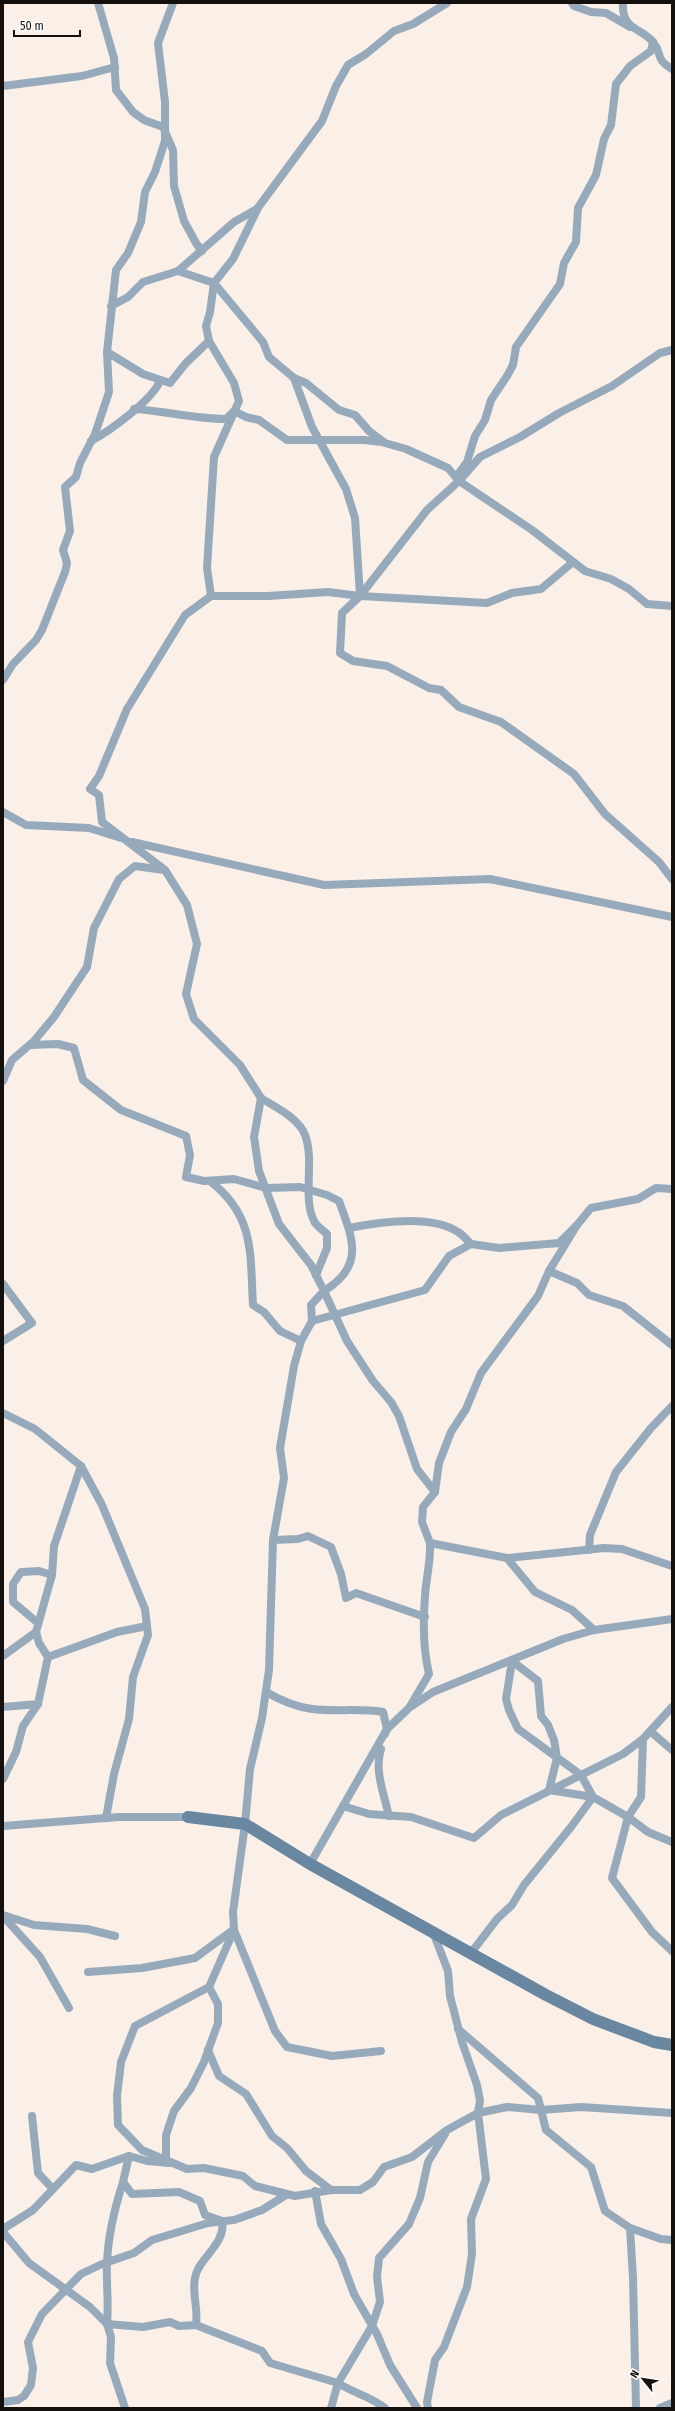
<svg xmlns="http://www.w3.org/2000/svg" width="675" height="2411" font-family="'Fira Sans Condensed',sans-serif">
<rect width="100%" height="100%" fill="#fbf0e8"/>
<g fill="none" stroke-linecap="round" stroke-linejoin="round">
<!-- minor -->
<g stroke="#97aabc" stroke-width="8">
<polyline points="98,3 114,58 116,90 133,112 144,120 163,127 173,150 174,186 184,221 196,243 202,251"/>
<polyline points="572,3 574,6 591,12 606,13 630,27"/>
<path d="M623 3C621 30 642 28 653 42 663 54 654 58 672 69"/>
<polyline points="3,86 82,76 115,67"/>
<polyline points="178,271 214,283 263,342 269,357 294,378 306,383 339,410 355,415 369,431 385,443 406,449 448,468 459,481 532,530 585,571 611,579 629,589 647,604 672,606"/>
<polyline points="111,306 128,297 143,282 178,271 234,222 257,209 322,121 336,86 348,65 366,54 394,31 413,24 447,3"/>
<polyline points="209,341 234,383 239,401 214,457 207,568 211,596"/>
<polyline points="107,352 143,374 170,383 186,363 209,341 206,326 210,312 214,283 233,259 257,210"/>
<polyline points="294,378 312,427 346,489 355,518 360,596"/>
<path d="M134 409C165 411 195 419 226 419L234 411 246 417 259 420 287 440H364L382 442"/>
<path d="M91 441C110 431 152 400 160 381"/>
<polyline points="456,477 467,462 475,436 485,420 491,400 507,376 513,365 516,347 560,284 564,263 576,242 578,208 596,175 604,139 611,125 616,84 630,66 651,51 653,42"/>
<polyline points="573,562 541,589 512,593 487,603 360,596 342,613 340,653 353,661 387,666 429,688 441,690 459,707 501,722 574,774 605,814 659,862 672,879"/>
<polyline points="3,680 13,664 36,640 42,630 65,572 67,563 63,550 70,531 65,487 76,477 80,463 95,434 109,392 107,352 116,270 128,253 141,222 145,192 155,172 165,141 165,102 158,43 173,3"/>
<polyline points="3,812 26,825 89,828 121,838"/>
<polyline points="132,842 324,885 490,879 672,917"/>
<path d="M30 1045 58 1044 74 1048 83 1080 121 1110 186 1136 190 1155 186 1177 204 1181 234 1179 266 1188 300 1187 327 1195 339 1201C353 1239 365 1266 324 1291L347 1341 373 1381 391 1402 399 1416 417 1469 435 1492"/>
<polyline points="3,1081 12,1060 34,1041 54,1017 87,967 94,928 119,879 135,866 164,870"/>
<path d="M261 1098C275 1107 299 1118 305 1135 315 1161 302 1197 314 1221 316 1226 323 1230 327 1234V1248L316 1275"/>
<path d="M210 1181C255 1216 250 1253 253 1305L264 1312 280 1331 301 1341"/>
<polyline points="577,1225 591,1208 638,1199 656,1188 672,1189"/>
<path d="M349 1228C379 1222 431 1214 458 1232 463 1235 467 1240 471 1244"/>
<polyline points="549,1271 577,1283 589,1295 623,1306 672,1345"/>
<polyline points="3,1284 32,1323 3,1341"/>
<polyline points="312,1321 425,1290 449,1256 471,1244 499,1248 559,1243 577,1225 549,1271 538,1296 481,1373 466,1409 451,1432 439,1463 435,1492 423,1507 422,1522 430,1543"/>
<polyline points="3,1413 35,1429 81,1466 102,1505 145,1609 148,1635 133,1677 129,1719 114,1774 106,1818"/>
<polyline points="273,1540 298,1539 308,1536 331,1547 341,1574 346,1598 356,1593 425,1617"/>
<polyline points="589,1550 590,1535 616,1472 651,1428 672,1406"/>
<polyline points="507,1558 535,1592 572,1610 594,1630"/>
<polyline points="38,1623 13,1602 13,1584 21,1572 39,1571 52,1575"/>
<polyline points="3,1656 36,1632"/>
<polyline points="48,1657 117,1632 147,1626"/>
<path d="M266 1692C280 1700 295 1707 312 1709 336 1712 359 1708 383 1712L387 1729 385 1734"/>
<polyline points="412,1706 433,1692 563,1639 594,1630 672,1619"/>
<polyline points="3,1707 38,1704 48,1657 39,1643 36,1632 52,1575 54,1546 81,1466"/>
<polyline points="650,1731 672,1750"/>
<polyline points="643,1739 641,1797 628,1817 612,1878 652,1932 672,1951"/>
<path d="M381 1749C374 1770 384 1794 389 1816"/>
<polyline points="3,1779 16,1752 23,1726 38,1704"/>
<polyline points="343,1806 369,1814 411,1817 474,1838 501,1815 623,1754 643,1739 672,1707"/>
<polyline points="3,1826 119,1817 188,1817"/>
<path d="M310 1864 387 1729 409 1708 429 1674C423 1649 423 1621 425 1596 426 1578 431 1561 430 1543L507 1558 604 1548 622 1549 672 1566"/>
<polyline points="3,1915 34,1925 87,1929 115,1936"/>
<polyline points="3,1916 40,1957 69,2008"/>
<polyline points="234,1930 209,1987 135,2026 121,2062 117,2096 118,2125 142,2150 187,2169 204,2168 243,2176 255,2186 295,2196 331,2190 360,2190 373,2182 384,2167 412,2157 447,2130 478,2113 480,2101 477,2085 462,2042 450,1996 448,1971 433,1932"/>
<polyline points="471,1953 497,1919 512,1905 524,1885 571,1827 593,1797 549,1790 557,1758 554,1740 548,1725 541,1716 538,1681 512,1661 506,1699 509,1710 518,1729 581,1775 593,1797 628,1817 648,1832 672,1842"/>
<polyline points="88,1972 142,1968 195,1958 233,1930"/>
<polyline points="458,2029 538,2098 546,2130 591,2167 605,2211 630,2228 661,2239 672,2240"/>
<polyline points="208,2050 219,2076 246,2094 272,2136 287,2148 306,2171 331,2190"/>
<polyline points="381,2051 332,2056 287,2047 275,2031 234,1930 233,1912 245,1824 250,1769 262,1718 269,1670 273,1540 284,1478 280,1448 294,1366 301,1341 312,1321 311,1305 324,1291 311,1265 279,1224 259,1171 254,1137 261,1098 240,1065 194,1019 186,994 197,944 187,905 165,870 102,822 99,795 90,789 99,776 127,709 185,615 211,596 268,596 328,592 360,596 427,510 459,481 480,457 520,437 559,413 612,386 660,353 672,350"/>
<polyline points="32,2116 38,2173 53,2189"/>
<polyline points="129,2156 147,2161 169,2163"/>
<polyline points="166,2159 166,2135 174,2111 191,2088 204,2062 218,2023 218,2004 209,1987"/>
<polyline points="315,2191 321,2224 341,2259 354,2294 377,2334 390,2365 417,2408"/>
<polyline points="630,2228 633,2278 636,2408"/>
<path d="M3 2229 33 2210 76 2165 92 2169 129 2156 123 2182 132 2194 179 2192 200 2201 205 2215 222 2221C226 2240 206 2254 198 2269 189 2287 199 2307 196 2325L179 2326 170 2322 143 2327 107 2324C109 2303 106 2283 107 2263 108 2236 115 2207 123 2182"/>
<polyline points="3,2232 29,2263 90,2307 107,2324 111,2337 110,2363 125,2408"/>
<path d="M196 2325 262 2351 270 2363 338 2383C353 2393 370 2396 385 2408"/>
<polyline points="3,2402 18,2400 24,2396 31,2385 33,2368 28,2342 42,2314 81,2274 102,2264 134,2253 152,2240 208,2223 234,2220 262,2210 286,2195"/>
<polyline points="331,2408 338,2383 372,2326 380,2302 377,2277 379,2258 409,2224 420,2198 428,2162 445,2134"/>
<polyline points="428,2408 427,2402 435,2360 444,2347 467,2287 472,2254 471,2219 486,2179 478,2113 507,2107 541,2110 581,2107 672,2113"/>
<polyline points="660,2408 672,2403"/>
</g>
<!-- secondary -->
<polyline stroke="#6a87a1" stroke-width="12" points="188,1817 245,1824 310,1864 546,1995 593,2019 654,2042 672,2045"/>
</g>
<!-- border -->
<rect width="675" height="2411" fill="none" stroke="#14100d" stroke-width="8"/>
<!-- north arrow -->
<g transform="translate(643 2379) rotate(300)" stroke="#ffffff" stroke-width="3" paint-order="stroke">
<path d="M0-3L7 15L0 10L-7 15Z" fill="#14100d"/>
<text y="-6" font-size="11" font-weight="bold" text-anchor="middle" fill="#14100d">N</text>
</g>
<!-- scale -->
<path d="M14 30v6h66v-6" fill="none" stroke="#14100d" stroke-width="2"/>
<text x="20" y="30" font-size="12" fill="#14100d" stroke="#ffffff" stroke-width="3" paint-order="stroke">50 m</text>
</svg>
